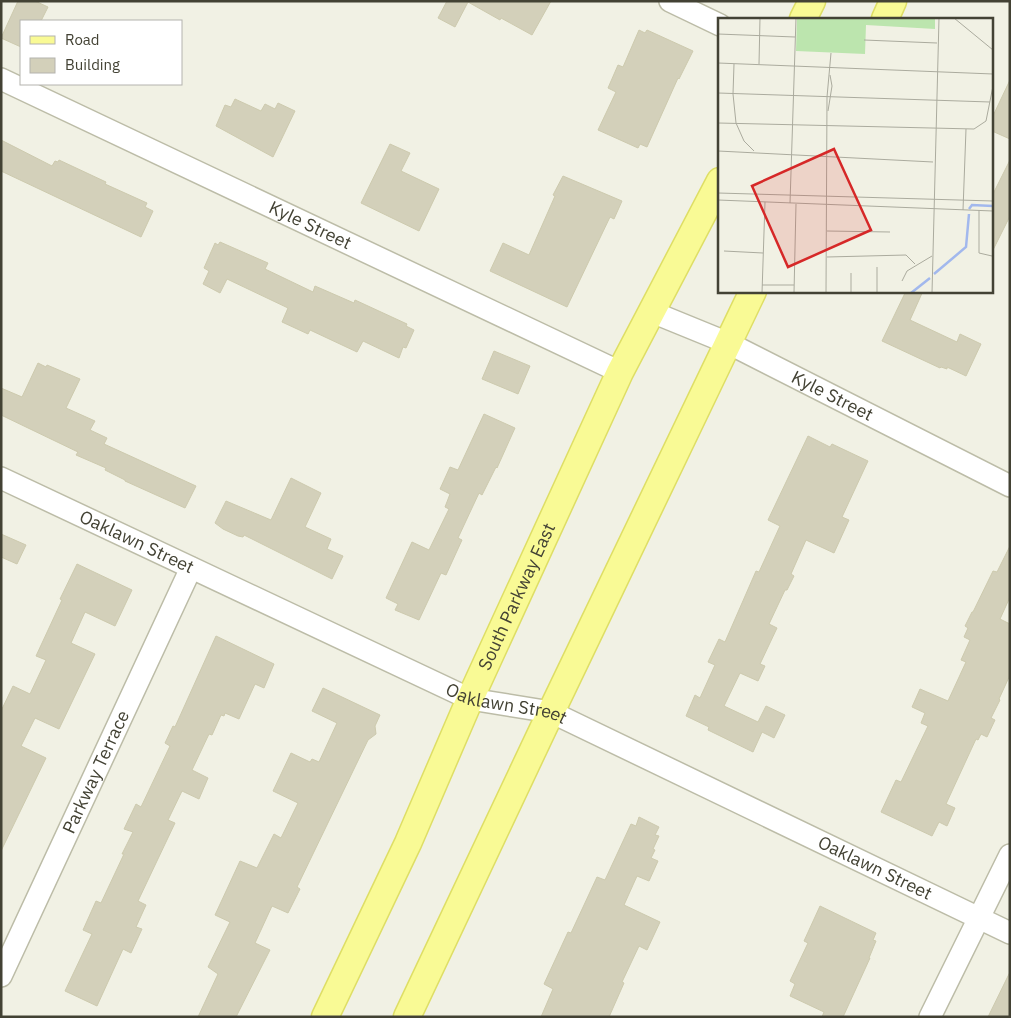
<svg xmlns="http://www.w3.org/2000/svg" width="1011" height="1018" font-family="'IBM Plex Sans',sans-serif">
<rect width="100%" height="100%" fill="#f1f1e4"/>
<!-- building -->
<g fill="#d3d0ba" stroke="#cdcaae">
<polygon points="18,1 35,1 48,7 41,21 21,21 21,47 1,38"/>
<polygon points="447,1 551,1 532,35 501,18 500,20 468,2 455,27 438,18"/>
<polygon points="639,30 645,33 647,30 693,51 679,79 678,78 647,147 640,144 638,148 598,130 616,92 608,88 618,65 623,67"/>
<polygon points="1010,80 1010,139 992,131 992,118"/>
<polygon points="235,99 261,111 265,104 275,109 278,103 295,111 273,157 216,126 225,105 231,107"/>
<polygon points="1,140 52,166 55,161 58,162 59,160 106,182 105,184 147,203 145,207 153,211 141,237 1,171"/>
<polygon points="390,144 410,153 401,171 439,189 419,231 361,203"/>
<polygon points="1010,160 1010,216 992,252 992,196"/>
<polygon points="563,176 622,201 614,219 610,217 567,307 490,271 503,243 529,255 555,196 553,195"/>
<polygon points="220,242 268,263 265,269 313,292 315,286 354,303 355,300 407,324 406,326 414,330 406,348 403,347 399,358 363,341 357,352 310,330 308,334 282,322 288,308 227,279 220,293 203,284 209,271 204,268 215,243 218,245"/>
<polygon points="906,291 923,291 910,320 957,342 960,334 981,344 966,376 947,367 947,369 941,367 940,368 882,341"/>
<polygon points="494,351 530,366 518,394 482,379"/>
<polygon points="38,363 46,367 47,365 80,379 66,408 95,421 90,430 107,438 104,444 196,486 185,508 125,481 125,480 105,470 106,468 76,455 78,452 1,415 1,388 22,397"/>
<polygon points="484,414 515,428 497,468 496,467 482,495 479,493 458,538 462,540 446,575 441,573 419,620 395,610 398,604 386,598 412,542 429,550 449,509 445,507 450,494 440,489 450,467 458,470"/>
<polygon points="808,436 830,447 832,444 868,461 842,517 849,520 834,553 806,540 791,574 794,576 787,590 785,590 769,624 777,628 760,664 765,666 758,681 740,673 724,706 758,722 766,706 785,715 774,738 762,732 753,752 708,730 709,727 686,716 695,695 700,698 715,665 708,662 719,639 725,642 756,571 759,572 780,526 768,520"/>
<polygon points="291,478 321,493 305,527 331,539 327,549 343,556 332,579 244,535 243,537 238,536 223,529 215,523 226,501 271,520"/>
<polygon points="1,534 26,545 17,564 1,557"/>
<polygon points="1010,546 1010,597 1000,619 1010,624 1010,675 999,699 1000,700 991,718 995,720 987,737 981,734 978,740 976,739 946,804 955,808 947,826 939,822 932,836 881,812 896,780 901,782 928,726 921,723 925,713 912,707 920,689 948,701 966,662 961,660 970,640 964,637 968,628 965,626 972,612 973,612 993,571 997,572"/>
<polygon points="77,564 132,590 115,626 85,612 71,643 95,654 59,729 35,718 21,746 46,758 1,851 1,711 13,686 30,694 46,660 36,656 62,600 60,599"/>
<polygon points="216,636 274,664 264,688 255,684 239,719 225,713 224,716 221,715 212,735 209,734 192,770 208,778 199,799 182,791 168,820 175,823 138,901 146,905 136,927 142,929 131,953 123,949 97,1006 65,991 92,934 83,930 96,901 101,903 124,854 122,854 133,832 124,829 136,804 141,807 170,746 165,743 173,726 175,727"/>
<polygon points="323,688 380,715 375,726 376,734 368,740 297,887 300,889 288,913 272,906 255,943 270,950 236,1017 198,1017 218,974 208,967 230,922 215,915 240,861 257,868 274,834 281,838 298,803 273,791 291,753 310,762 312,759 319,762 337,723 312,711"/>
<polygon points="639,817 659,827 655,835 659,836 653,849 655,850 651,858 658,861 649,881 637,876 624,905 660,922 647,950 639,946 622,982 624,983 609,1017 541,1017 553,989 544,984 568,932 571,933 597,877 605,880 631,824 636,826"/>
<polygon points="820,906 876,933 873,940 876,941 869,958 870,958 843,1017 822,1017 824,1012 790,996 795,984 790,981 808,943 804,941"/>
<polygon points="1010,972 1010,1017 988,1017"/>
</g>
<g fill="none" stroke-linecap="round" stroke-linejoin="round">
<defs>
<g id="minor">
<polyline points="670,1 720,25"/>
<path id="s1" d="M1 79 620 372"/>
<path id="s2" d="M652 312 728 343 1010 486"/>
<path id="s3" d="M1 478 470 699 551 712 1010 933"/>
<path id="s4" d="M1 976 191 568"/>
<polyline points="930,1017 1010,855"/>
</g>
<g id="major">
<polyline points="803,19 812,1"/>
<polyline points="885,19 893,1"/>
<path id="s5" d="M325 1017 408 843 470 699 620 372 720 181"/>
<polyline points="407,1017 551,712 753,291"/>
</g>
</defs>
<!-- minor casing -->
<use href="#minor" stroke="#bcbca7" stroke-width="24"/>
<!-- major casing -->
<use href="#major" stroke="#dede65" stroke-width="29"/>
<!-- minor -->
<use href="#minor" stroke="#fff" stroke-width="21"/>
<!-- major -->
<use href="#major" stroke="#f9fa95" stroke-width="26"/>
</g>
<g text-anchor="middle" stroke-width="4" stroke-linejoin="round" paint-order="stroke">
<!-- street labels -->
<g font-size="18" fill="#434234" stroke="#fff">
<text dy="6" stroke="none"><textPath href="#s1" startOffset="342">Kyle Street</textPath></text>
<text dy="6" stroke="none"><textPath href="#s2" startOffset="199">Kyle Street</textPath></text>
<text dy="6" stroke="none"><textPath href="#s3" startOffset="150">Oaklawn Street</textPath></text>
<text dy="6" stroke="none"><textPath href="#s5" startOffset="462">South Parkway East</textPath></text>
<text dy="6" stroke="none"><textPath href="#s3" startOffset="555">Oaklawn Street</textPath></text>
<text dy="6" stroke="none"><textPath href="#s4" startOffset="225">Parkway Terrace</textPath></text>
<text dy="6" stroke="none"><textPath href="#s3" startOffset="960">Oaklawn Street</textPath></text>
</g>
</g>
<!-- overview -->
<g transform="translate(718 18)">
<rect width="275" height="275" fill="#f1f1e4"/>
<path d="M79 0H217V11L148 7 147 36 78 33Z" fill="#bce5ae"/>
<path fill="none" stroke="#a2b8ed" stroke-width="2.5" d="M251 191 254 187 275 188M216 256 248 229 251 196M193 275 212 260"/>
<path fill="none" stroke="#abab9e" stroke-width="1" d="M236 0 275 32M0 16 77 19M146 22 219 25M0 45 275 56M16 46 15 76 18 105 26 123 36 133M41 46 42 0M0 75 272 84M110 93 114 68 112 57M0 105 256 111 268 103 275 68M0 133 215 144M0 175 275 183M0 182 275 193M72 185 78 0M245 192 248 111M261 192V235L274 238M109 213 172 214M6 233 45 235M109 239 188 237 197 246M184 263 189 253 214 238M44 267H76M44 275 47 184M76 275 78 186M108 275 109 79 113 35M133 275V255M159 275V249M214 275 221 0"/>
<path fill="#d62828" fill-opacity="0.15" stroke="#d62828" stroke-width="2.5" d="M116 131 153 212 70 249 34 168Z"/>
<rect width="275" height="275" fill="none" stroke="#434234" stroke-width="2.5"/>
</g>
<!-- border -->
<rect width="1011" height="1018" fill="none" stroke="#434234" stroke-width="5"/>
<!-- legend -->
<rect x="20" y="20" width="162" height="65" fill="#ffffff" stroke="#b4b3ae"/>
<rect x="30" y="36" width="25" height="8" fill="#f9fa95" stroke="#b4b3ae"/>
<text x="65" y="45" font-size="15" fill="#434234">Road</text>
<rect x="30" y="58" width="25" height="15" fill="#d3d0ba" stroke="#b4b3ae"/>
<text x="65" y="70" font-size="15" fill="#434234">Building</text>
</svg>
